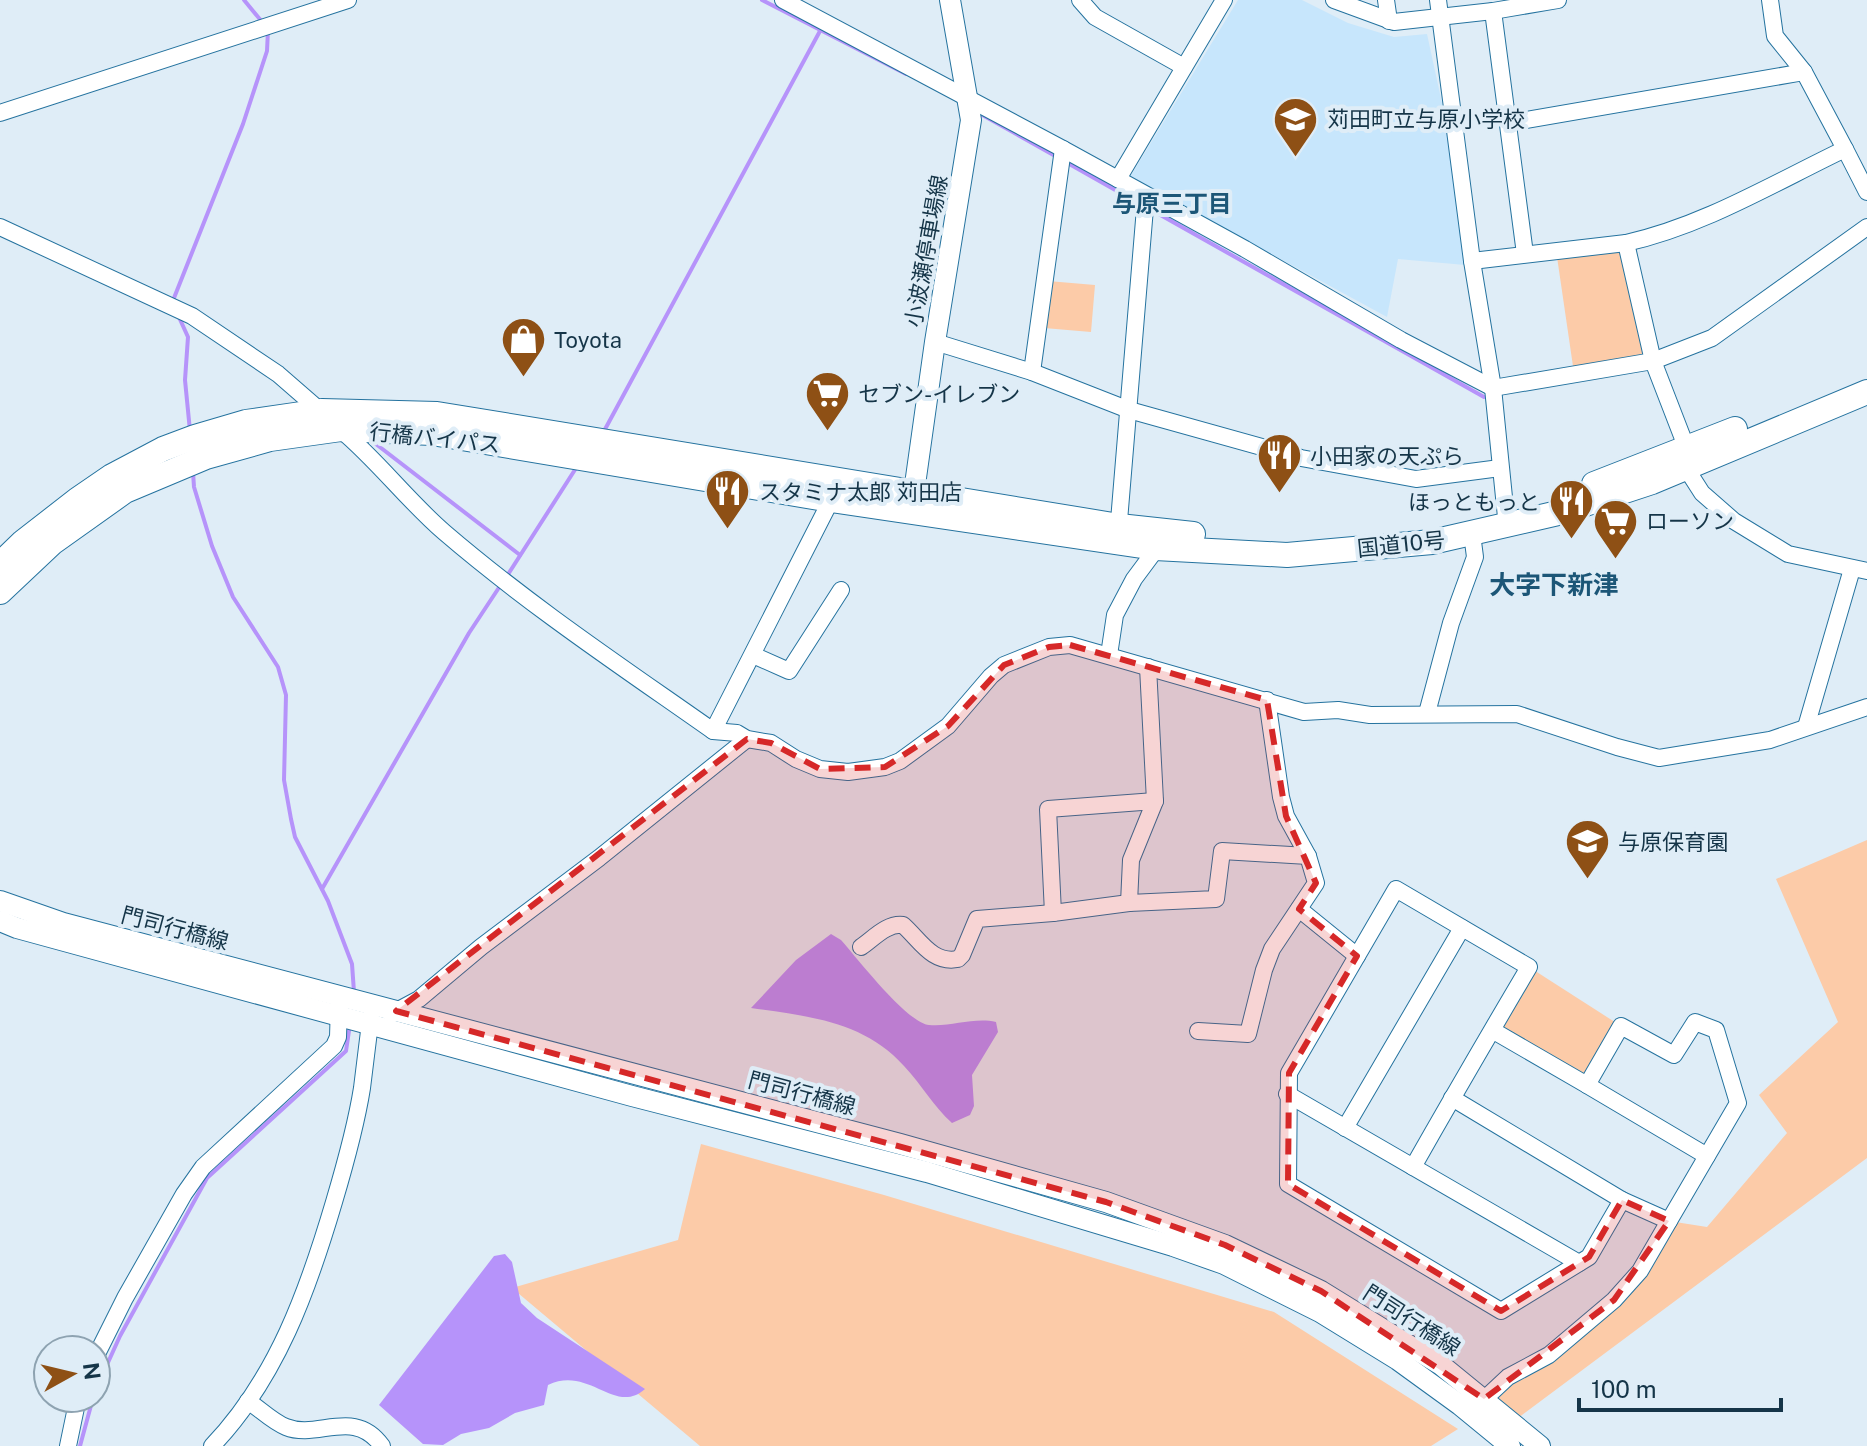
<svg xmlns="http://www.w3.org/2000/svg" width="1867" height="1446" font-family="'Public Sans','Noto Sans JP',sans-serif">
<rect width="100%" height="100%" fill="#dfedf7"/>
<!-- built -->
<polygon fill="#c7e6fc" points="1238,0 1302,0 1348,23 1394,37 1427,34 1450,140 1465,265 1398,259 1387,317 1130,177"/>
<!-- green -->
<g fill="#fccba8">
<polygon points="1626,243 1653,361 1574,373 1556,250"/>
<polygon points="1048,281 1095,285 1091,332 1044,328"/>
<polygon points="1867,840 1867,1158 1510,1424 1484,1399 1614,1300 1669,1221 1707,1227 1787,1133 1759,1095 1838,1022 1776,879"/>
<polygon points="1529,967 1621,1026 1587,1085 1492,1030"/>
<polygon points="701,1144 884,1195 1274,1312 1458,1429 1431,1446 700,1446 512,1288 678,1240"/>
</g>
<!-- water -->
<g fill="#b693fa">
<path d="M831 934 841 940C857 958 907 1023 929 1025 951 1027 974 1017 996 1022L998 1032 972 1075 974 1106 970 1115 952 1123C933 1106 922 1085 904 1066 864 1021 807 1016 751 1008L796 960Z"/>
<path d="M505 1254 512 1262 521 1303 537 1318 645 1389C615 1416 589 1365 548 1385L544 1405 515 1413 489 1428 461 1434 443 1445 423 1444 379 1405 494 1256Z"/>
</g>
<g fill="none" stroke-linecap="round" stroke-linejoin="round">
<!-- stream -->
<g stroke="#b693fa" stroke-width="4">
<polyline points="244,0 263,23"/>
<polyline points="762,0 906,74"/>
<polyline points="977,112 1057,157"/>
<polyline points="1064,161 1140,204"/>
<polyline points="1148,208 1484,397"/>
<polyline points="172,303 243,124 267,51 268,30"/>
<polyline points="178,315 188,337 185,380 190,431"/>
<polyline points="603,433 820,31"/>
<polyline points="372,441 520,555"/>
<polyline points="193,472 194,487 212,546 233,597 278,667 286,695 284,780 291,819 295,837 328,901 352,964 354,992"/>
<polyline points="507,576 578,465"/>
<polyline points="322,889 469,633 502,583"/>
<polyline points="96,1389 120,1336 207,1178 346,1051 350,1024"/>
<polyline points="80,1446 93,1398"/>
</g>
<defs>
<g id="minor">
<polyline points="783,0 1063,149 1245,249 1401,340 1493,388 1653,361 1712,338 1867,227"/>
<polyline points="1080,0 1095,17 1184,67"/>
<polyline points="1334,0 1394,22 1493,11 1558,0"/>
<polyline points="1386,0 1389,21"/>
<polyline points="1438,0 1472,261 1493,388 1507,527"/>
<polyline points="1770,0 1775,36 1804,72 1845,149"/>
<polyline points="1493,11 1525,254"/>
<polyline points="0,113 348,0"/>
<polyline points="1509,123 1804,72"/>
<polyline points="1118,179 1224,0"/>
<polyline points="0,227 192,316 278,374 324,414"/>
<polyline points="1626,243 1653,361 1687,449 1686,468 1702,493 1734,521 1788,554 1867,571"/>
<path d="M1472 261 1626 243C1703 226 1774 183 1845 149L1867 192"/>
<polyline points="935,342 1032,372 1129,410 1301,458 1416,479 1500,468"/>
<polyline points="1032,372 1063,149"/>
<path d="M341 430C378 461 407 500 444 532 529 605 622 667 713 731L737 733 747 739 771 743 796 759 820 769 848 772 885 767 900 761 948 726 991 676 1004 665 1049 647 1070 645 1304 712 1338 710 1370 715 1517 714 1617 747 1659 758 1770 740 1867 707"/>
<polyline points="1118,533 1146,196"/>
<polyline points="753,655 789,671 841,590"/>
<polyline points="1109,655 1115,615 1134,579 1160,544"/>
<polyline points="1427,713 1451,623 1475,557 1472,534"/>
<polyline points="1806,727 1852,569"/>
<polyline points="713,731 831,500"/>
<polyline points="1129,903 1131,860 1155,801 1148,667"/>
<polyline points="1299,909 1357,956"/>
<polyline points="1053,913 1048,809 1155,801"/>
<path d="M861 947C874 938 887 923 903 925 920 940 932 964 958 959L962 955 977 919 1053 913 1129 903 1216 899 1222 851 1308 856"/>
<polyline points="391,1014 419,999 481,947 599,858 747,739"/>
<polyline points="1198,1031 1248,1034 1264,970 1272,949 1316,883 1308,856 1286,816 1281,797 1267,700"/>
<polyline points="1587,1085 1707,1156"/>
<polyline points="1287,1094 1579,1263"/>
<polyline points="1452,1098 1622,1200"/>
<polyline points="1345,1128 1462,928"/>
<path d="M1413 1167C1451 1100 1490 1033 1529 967L1396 889 1289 1073 1288 1184 1501 1311 1589 1257 1622 1200 1669 1221 1738 1103 1716 1030 1695 1022 1674 1055 1621 1026 1587 1085 1492 1030"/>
<polyline points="96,1356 125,1298 184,1194 203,1167 334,1046 338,1037 339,1004"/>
<path d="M248 1401C260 1409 273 1422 286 1427 318 1440 354 1407 382 1446"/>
<polyline points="1477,1406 1508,1377 1549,1355 1614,1300 1640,1271 1669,1221"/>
<polyline points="68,1446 78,1398"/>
<path d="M212 1446C277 1378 308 1290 334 1202 345 1165 356 1126 362 1088 365 1064 368 1040 371 1015"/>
</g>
<g id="major">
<polyline points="912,506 935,342 971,120 950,0"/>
<polyline points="0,901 63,923 900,1144 1106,1202 1225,1245 1321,1291 1441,1365 1540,1446"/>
<polyline points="0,921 17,928 632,1096 927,1172 1173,1246 1224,1264 1320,1312 1398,1360 1460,1405 1510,1446"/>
</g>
<g id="highway">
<polyline points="1594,484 1735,429"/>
<polyline points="0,564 23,542 77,500 112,476 163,449 195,437 246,422 322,411 437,414 1119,526 1193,534"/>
<polyline points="0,592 52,543 125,491 206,457 270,439 341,429 432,433 831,500 1155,548 1287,555 1432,542 1558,513 1652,482 1867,392"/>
</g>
</defs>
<!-- minor casing -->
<use href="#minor" stroke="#25739f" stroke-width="18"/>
<!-- major casing -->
<use href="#major" stroke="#25739f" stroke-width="22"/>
<!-- highway casing -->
<use href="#highway" stroke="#25739f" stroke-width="26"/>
<!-- minor -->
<use href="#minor" stroke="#fff" stroke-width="16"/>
<!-- major -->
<use href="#major" stroke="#fff" stroke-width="20"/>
<!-- highway -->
<use href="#highway" stroke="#fff" stroke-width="24"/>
</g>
<!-- marked area -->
<path fill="#d62828" fill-opacity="0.2" stroke="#d62828" stroke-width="6" stroke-dasharray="16 10" stroke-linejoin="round" d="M1070 645 1267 700 1286 816 1316 883 1299 909 1357 956 1289 1073 1288 1184 1501 1311 1589 1257 1622 1200 1669 1221 1614 1300 1484 1399 1321 1291 1225 1245 1106 1202 396 1011 747 739 771 743 820 769 885 767 948 726 1004 665 1049 647Z"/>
<!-- icons -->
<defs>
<symbol id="school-pin" viewBox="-11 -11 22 30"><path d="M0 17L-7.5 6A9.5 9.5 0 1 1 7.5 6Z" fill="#8e5015" stroke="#dfedf7"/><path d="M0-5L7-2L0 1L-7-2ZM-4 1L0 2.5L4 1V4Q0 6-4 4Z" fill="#fff"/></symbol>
<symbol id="shop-pin" viewBox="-11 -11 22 30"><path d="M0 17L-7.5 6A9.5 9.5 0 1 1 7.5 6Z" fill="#8e5015" stroke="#dfedf7"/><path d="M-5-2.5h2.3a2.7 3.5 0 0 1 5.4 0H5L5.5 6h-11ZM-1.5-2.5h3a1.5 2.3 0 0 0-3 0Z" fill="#fff"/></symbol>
<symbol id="supermarket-pin" viewBox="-11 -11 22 30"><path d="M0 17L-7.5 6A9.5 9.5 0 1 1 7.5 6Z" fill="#8e5015" stroke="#dfedf7"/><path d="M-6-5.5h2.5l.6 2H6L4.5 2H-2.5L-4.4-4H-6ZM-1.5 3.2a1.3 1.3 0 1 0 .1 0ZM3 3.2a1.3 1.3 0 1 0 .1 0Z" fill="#fff"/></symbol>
<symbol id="restaurant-pin" viewBox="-11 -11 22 30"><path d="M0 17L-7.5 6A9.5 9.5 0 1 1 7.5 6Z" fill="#8e5015" stroke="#dfedf7"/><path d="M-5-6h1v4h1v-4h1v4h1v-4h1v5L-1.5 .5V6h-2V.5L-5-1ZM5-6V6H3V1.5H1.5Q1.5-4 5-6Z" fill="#fff"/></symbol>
</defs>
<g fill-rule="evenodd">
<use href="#school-pin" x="1270" y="94" width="51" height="69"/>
<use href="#shop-pin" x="498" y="314" width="51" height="69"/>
<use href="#supermarket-pin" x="802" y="368" width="51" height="69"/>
<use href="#restaurant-pin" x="1254" y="430" width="51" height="69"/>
<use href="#restaurant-pin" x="702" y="466" width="51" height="69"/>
<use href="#restaurant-pin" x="1546" y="476" width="51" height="69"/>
<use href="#supermarket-pin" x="1590" y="496" width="51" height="69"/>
<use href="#school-pin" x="1562" y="816" width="51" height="69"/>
</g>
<g text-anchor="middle" stroke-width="8" stroke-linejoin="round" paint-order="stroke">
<!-- poi labels -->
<g font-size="22" fill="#153548" stroke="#dfedf7" text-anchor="start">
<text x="1327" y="127">苅田町立与原小学校</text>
<text x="554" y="348">Toyota</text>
<text x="858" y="402">セブン-イレブン</text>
<text x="1310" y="464">小田家の天ぷら</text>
<text x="759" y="500">スタミナ太郎 苅田店</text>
<text x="1540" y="510" text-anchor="end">ほっともっと</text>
<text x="1646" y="529">ローソン</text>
<text x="1618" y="850">与原保育園</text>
</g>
<!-- street labels -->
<g font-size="22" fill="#153548" stroke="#dfedf7">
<text transform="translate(926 251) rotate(-80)" y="8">小波瀬停車場線</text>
<text transform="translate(435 438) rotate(6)" y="8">行橋バイパス</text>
<text transform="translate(1401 544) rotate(-6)" y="8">国道10号</text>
<text transform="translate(175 928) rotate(15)" y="8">門司行橋線</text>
<text transform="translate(802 1093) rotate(15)" y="8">門司行橋線</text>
<text transform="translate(1412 1320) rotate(33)" y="8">門司行橋線</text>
</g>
<!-- neighbourhood labels -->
<g font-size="24" font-weight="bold" fill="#1c5677" stroke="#dfedf7">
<text x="1172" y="212">与原三丁目</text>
</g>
<!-- quarter labels -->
<g font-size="26" font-weight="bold" fill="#1c5677" stroke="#dfedf7">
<text x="1554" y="594">大字下新津</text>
</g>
</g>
<!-- north arrow -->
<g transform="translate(72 1374) rotate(82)"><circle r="38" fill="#dfedf7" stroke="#8ea3b1" stroke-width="2"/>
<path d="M0-6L14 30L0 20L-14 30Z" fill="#8e5015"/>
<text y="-12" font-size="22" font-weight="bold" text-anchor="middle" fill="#153548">N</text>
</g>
<!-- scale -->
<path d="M1579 1398v12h202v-12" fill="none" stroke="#153548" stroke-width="4"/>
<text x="1591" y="1398" font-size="24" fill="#153548" stroke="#dfedf7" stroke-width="6" paint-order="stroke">100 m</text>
</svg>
